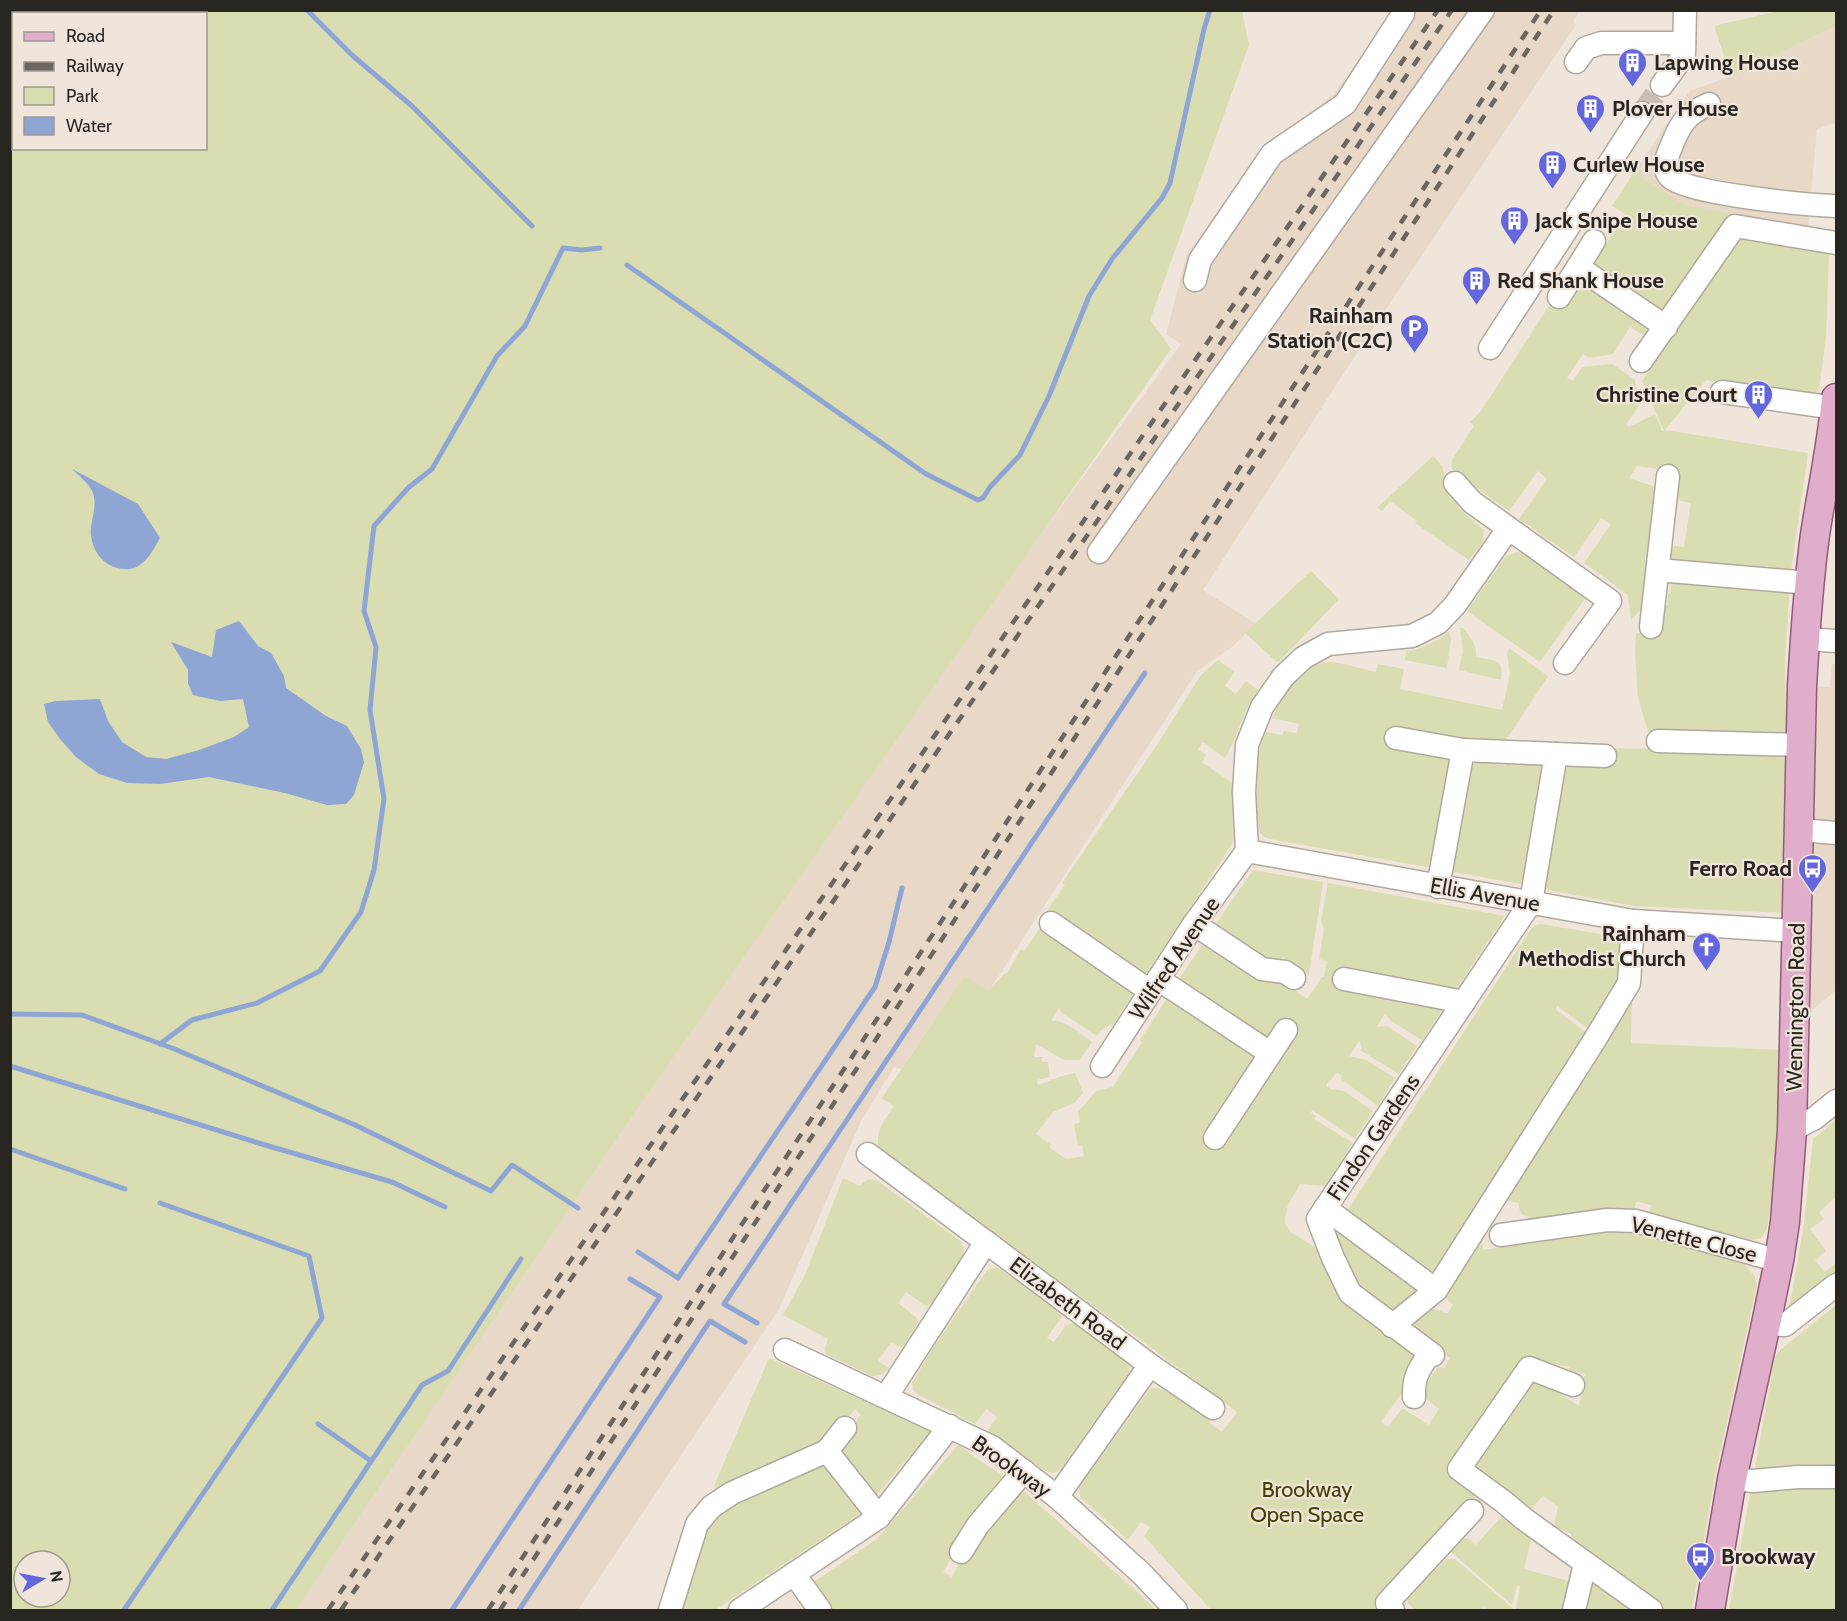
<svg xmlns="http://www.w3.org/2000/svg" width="1847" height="1621" font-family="Cabin,sans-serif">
<rect width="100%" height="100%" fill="#efe5da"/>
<!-- built -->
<g fill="#e8d8c8">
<polygon points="1391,11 1580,11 1573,21 1576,25 1372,330 1203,590 1256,624 1232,647 1197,671 989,991 964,976 901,1069 894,1067 861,1121 779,1309 578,1610 296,1610 638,1108 1030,549 1181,344 1166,334 1187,254 1258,155 1332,96 1387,22"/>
<polygon points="1836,26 1836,113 1835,123 1817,129 1808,227 1685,205 1634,172 1683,100 1690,91 1731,76"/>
<polygon points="1832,664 1836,664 1836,990 1794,1025 1802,686 1830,687"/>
</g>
<!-- green -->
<g fill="#daddb1" fill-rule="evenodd">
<polygon points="1782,10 1836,11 1836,26 1731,76 1714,26"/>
<path d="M11 11H1242L1249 45 1150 320 1171 349 638 1108 296 1610H11ZM14 14H206V148H14ZM24 1561H60V1597H24Z"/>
<polygon points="1634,172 1685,205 1730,213 1659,318 1581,266 1600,240 1606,244 1625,214 1612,206"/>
<polygon points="1740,238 1829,254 1826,337 1818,397 1706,380 1665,430 1808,453 1790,578 1663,560 1665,545 1684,547 1691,503 1681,501 1671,492 1675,471 1637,466 1629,478 1659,488 1648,602 1631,620 1628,595 1584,563 1611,524 1601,518 1574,557 1519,519 1547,479 1538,471 1509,511 1455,473 1451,467 1452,460 1474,426 1470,422 1481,411 1554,298 1579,273 1655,323 1646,337 1630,327 1613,354 1590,358 1583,354 1567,378 1573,381 1582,367 1612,364 1635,380 1639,405 1626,425 1629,427 1655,414 1662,431 1664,431 1642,381"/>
<polygon points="1433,456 1442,466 1445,478 1462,499 1457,507 1484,530 1483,542 1469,560 1415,523 1417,521 1390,501 1382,511 1377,508"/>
<polygon points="1518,552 1524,553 1586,597 1540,662 1467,611 1506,556"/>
<polygon points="1311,571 1339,599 1278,663 1245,633"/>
<polygon points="1672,576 1790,585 1785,661 1786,736 1648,731 1638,698 1635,651 1636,633 1658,635 1663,605 1668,605 1668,594 1670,594"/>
<path d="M1460 628H1463C1470 636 1477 646 1476 657 1493 661 1505 657 1501 680L1459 670 1463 651Z"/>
<path d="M1449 632 1451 639 1447 668 1405 660 1406 652C1422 649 1437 641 1449 632Z"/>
<path d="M1509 648 1548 676 1502 746 1390 733 1388 748 1458 756 1438 869 1270 839 1264 837 1260 832C1253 800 1253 762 1266 732L1282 735 1284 731 1297 733 1299 724 1272 718C1282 698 1303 662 1330 662 1344 663 1361 669 1376 672L1378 664 1404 669 1400 689 1502 710 1510 674 1507 653Z"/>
<polygon points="1218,660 1234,672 1225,686 1236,694 1246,681 1258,690 1244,715 1234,741 1225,758 1203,742 1198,749 1206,755 1202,762 1232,783 1233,840 1230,847 1141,982 1044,915 1065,885 1062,883 1155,748 1201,675"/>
<polygon points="1611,748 1786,752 1783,913 1633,906 1537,888 1558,767"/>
<polygon points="1508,756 1551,764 1531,886 1443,870 1464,758 1506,766"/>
<polygon points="1253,870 1323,882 1309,975 1282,957 1277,963 1211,931"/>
<path d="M1328 883 1505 916 1422 1040 1391 1021 1385 1013 1377 1027 1387 1026 1417 1046 1399 1074 1360 1050 1362 1047 1359 1041 1349 1056 1366 1060 1395 1078 1378 1106 1341 1079 1342 1076 1337 1072 1331 1080H1329L1326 1086 1331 1089 1344 1091 1373 1111 1355 1139 1312 1110 1311 1113 1316 1116 1314 1119 1353 1143 1326 1186 1300 1184 1288 1205 1285 1218V1224L1291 1232 1321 1251 1338 1294 1344 1303 1424 1362 1381 1422 1388 1427 1401 1410 1404 1409 1429 1425 1439 1409 1422 1395V1390L1438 1367 1444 1368 1450 1358 1415 1333V1321L1424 1305 1445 1313H1448L1453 1305 1440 1293 1481 1224 1483 1250 1618 1229 1701 1250 1733 1260 1745 1265 1755 1277 1757 1285 1715 1476 1692 1610H1665L1574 1544 1570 1542 1571 1534 1554 1526 1558 1507 1543 1496 1529 1511 1467 1465 1533 1376 1579 1406 1585 1374 1569 1370V1367L1524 1357 1521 1363 1445 1469 1478 1494 1375 1603 1381 1610H1211L1144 1536 1150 1527 1141 1522 1128 1540 1080 1497 1079 1487 1151 1388C1164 1387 1171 1394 1180 1400H1184L1209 1418 1210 1423 1222 1432 1237 1412 1134 1335 989 1231 880 1149C873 1133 885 1119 894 1107L882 1098 964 976 989 990 1003 975 1007 973 1021 949 1024 951 1045 921 1138 986 1114 1023 1100 1031 1097 1036 1062 1013 1059 1008 1051 1021C1065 1019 1081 1035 1092 1042L1080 1060H1064L1036 1044 1034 1057H1042V1062H1048L1050 1077 1037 1080 1038 1085 1062 1076 1075 1073 1083 1093 1074 1103 1053 1112 1036 1134 1051 1145 1049 1147 1066 1159 1084 1156 1082 1145 1078 1146 1074 1124 1080 1123 1078 1112 1096 1091 1113 1087 1142 1042 1140 1040 1172 991 1269 1049 1175 985 1208 936 1272 975 1307 999 1322 977H1324L1327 961 1319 959 1324 930 1321 921Z"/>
<polygon points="1541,924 1624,938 1626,982 1593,1032 1557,1006 1556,1010 1591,1036 1562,1070 1436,1282 1343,1217 1531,929 1535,925"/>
<polygon points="1632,998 1631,1043 1779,1050 1776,1164 1767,1229 1761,1238 1751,1240 1649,1214 1651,1205 1638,1202 1636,1202 1634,1210 1600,1209 1531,1218 1521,1214 1518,1203 1497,1198"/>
<polygon points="1836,1120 1836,1197 1819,1212 1824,1219 1810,1229 1826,1251 1815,1260 1825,1272 1836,1263 1836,1272 1789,1310 1804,1224 1813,1139"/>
<path d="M843 1178 860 1186C866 1179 869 1178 878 1181L960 1241 964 1248 963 1255 932 1303 926 1306 906 1292 898 1303 917 1318 918 1323 902 1348 891 1342 878 1361 889 1368C884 1374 880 1376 872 1376L826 1354 825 1348 828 1339 783 1315 805 1275Z"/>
<polygon points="1338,1223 1429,1290 1422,1297 1388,1313 1357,1291 1334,1231"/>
<polygon points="997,1267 1063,1315 1047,1338 1054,1342 1066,1325 1075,1323 1123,1358 1130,1367 1128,1374 1060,1470 1053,1473 1047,1472 987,1432 997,1417 986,1409 975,1424 917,1394 913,1390 912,1383 933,1348 987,1270"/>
<polygon points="1836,1305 1836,1610 1729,1610 1775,1357 1778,1352"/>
<polygon points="769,1358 931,1431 873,1499 832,1450 861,1415 855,1409 821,1451 763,1478 749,1471 743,1484 723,1492 714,1486"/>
<polygon points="958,1445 1011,1482 964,1538 943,1572 952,1577 962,1558 1018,1486 1133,1588 1156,1610 825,1610 808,1586 877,1539"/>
<polygon points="821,1460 866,1510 715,1610 676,1610 711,1514"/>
<polygon points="1501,1517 1508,1522 1512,1517 1533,1532 1524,1569 1576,1583 1569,1610 1515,1610 1520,1587 1517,1585 1512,1605 1450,1551 1464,1538 1470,1539 1476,1545"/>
<polygon points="1447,1559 1455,1559 1515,1610 1488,1610 1484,1607 1480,1610 1415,1610 1408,1603 1407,1596"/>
<polygon points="1589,1574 1638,1610 1579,1610"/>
</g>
<!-- water -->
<g fill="#8fa5d4">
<path d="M72 469 138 504 160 538C152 552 143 571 124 569 106 568 93 554 91 535 89 521 100 505 91 489 87 482 78 475 72 469Z"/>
<polygon points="239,621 258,646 271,653 284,676 286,688 326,716 347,726 361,749 364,762 354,795 346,804 327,805 285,793 209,777 160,784 127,783 99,774 76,757 60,739 48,722 44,704 55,701 100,699 108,721 122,742 146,757 166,759 199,750 234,737 249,727 243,699 220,701 193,695 188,683 188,670 171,642 212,657 216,630"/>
</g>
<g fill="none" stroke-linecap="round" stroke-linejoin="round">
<!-- stream -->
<g stroke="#8fa5d4" stroke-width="5">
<polyline points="308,11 353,56 412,106 532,226"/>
<polyline points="627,265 926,474 978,500 983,498 990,487 1020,455 1049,396 1089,296 1112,259 1162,198 1170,183 1204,29 1210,10"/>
<polyline points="10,1014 82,1015 172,1048 355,1125 491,1191 512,1165 578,1208"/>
<polyline points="160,1044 192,1020 257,1003 320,971 361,912 374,870 384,799 370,710 376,647 364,611 374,526 408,488 432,469 497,356 525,326 563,248 582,250 600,248"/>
<polyline points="10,1066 265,1145 392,1182 445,1207"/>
<polyline points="10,1149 125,1189"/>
<polyline points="638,1252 678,1278 875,987 889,942 902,888"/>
<polyline points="757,1323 724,1304 1145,673"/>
<polyline points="318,1424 371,1461"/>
<polyline points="124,1610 322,1318 309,1256 160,1203"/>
<polyline points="272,1610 422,1385 448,1371 521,1259"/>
<polyline points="452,1610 660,1297 630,1279"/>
<polyline points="519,1610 710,1321 745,1342"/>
</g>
<!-- minor-tunnel -->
<polyline stroke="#c7bfb5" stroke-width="22" stroke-dasharray="22 11" stroke-linecap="butt" points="1642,113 1662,85"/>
<defs>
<g id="minor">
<polyline points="1576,62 1586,48 1601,43 1684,43"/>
<polyline points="1662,85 1684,55 1685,10"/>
<path d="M1709 104C1686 114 1680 124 1671 147 1667 156 1662 168 1670 177 1685 194 1809 205 1836 206"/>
<polyline points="1594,241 1578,267 1666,327"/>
<polyline points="1195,280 1200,260 1272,154 1345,104 1403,14 1403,10"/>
<polyline points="1559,297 1578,267"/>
<polyline points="1490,348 1642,113"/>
<polyline points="1641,361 1735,226 1836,243"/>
<polyline points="1722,392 1835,408"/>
<polyline points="1455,483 1472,502 1610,601 1565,663"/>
<polyline points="1099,552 1483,10"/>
<polyline points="1658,570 1809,583"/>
<polyline points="1651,627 1668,476"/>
<polyline points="1805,639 1836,641"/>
<polyline points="1396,738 1463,750 1556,754 1531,902 1318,1219 1333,1258 1350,1293 1433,1355"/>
<polyline points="1658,741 1801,745"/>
<polyline points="1556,754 1605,756"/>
<polyline points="1800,830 1836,833"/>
<polyline points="1247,851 1633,921 1797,931"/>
<polyline points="1247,851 1244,792 1247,745 1262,707 1283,677 1303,658 1328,644 1412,636 1438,623 1455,605 1508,529"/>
<polyline points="1438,887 1463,750"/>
<polyline points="1051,923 1150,991"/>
<polyline points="1194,924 1262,969 1285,972 1294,978"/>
<polyline points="1158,979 1270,1053"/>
<polyline points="1344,979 1464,1002"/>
<polyline points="1102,1066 1194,924 1247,851"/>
<polyline points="1792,1130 1815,1118 1836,1101"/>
<polyline points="1215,1138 1286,1030"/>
<polyline points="868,1154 986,1242"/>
<polyline points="1325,1208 1436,1290"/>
<polyline points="1501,1235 1607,1220 1636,1221 1779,1261"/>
<polyline points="1766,1324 1785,1325 1836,1285"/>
<polyline points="1392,1326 1436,1290 1594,1041 1629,983 1633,921"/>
<polyline points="785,1350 992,1447 1057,1497 1141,1573 1176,1610"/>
<polyline points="1573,1385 1529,1368 1459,1469 1504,1502 1524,1519 1651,1610"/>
<polyline points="886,1397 986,1242 1150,1365 1213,1408"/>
<path d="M1414 1397C1413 1377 1419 1369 1430 1353"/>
<polyline points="827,1451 845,1428"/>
<polyline points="1732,1479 1753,1481 1798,1477 1836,1477"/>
<polyline points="1057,1497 1150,1365"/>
<polyline points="961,1552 978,1525 1024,1471"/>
<polyline points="794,1574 820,1610"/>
<polyline points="670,1610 697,1524 711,1507 732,1493 827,1451 879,1517"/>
<polyline points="740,1610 879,1517 950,1426"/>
<polyline points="1393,1610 1387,1603 1472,1511"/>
<polyline points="1574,1610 1585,1564"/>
</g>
<path id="major" d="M1710 1610 1732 1479 1766 1324 1779 1261 1785 1222 1792 1130 1802 686C1805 636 1808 585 1815 535 1822 489 1832 444 1836 398"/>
</defs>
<!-- minor casing -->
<use href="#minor" stroke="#b1a89d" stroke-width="25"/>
<!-- major casing -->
<use href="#major" stroke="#935a78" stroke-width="31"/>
<!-- minor -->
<use href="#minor" stroke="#fff" stroke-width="22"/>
<!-- major -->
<use href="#major" stroke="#e0adca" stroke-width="28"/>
<!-- rail -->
<g stroke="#6b665f" stroke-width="4.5" stroke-dasharray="10 10" stroke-linecap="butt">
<polyline points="328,1610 1438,10"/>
<polyline points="341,1610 1452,10"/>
<polyline points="488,1610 1541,10"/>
<polyline points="500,1610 1554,10"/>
</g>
</g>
<!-- icons -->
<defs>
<symbol id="building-pin" viewBox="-11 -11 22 30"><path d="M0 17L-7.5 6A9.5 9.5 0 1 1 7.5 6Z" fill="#6466de" stroke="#efe5da"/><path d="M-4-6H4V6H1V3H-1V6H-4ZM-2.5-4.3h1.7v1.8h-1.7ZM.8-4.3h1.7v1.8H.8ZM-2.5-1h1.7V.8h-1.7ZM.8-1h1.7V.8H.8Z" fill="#fff"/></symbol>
<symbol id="parking-pin" viewBox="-11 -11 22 30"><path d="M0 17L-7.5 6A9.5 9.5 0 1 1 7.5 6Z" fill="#6466de" stroke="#efe5da"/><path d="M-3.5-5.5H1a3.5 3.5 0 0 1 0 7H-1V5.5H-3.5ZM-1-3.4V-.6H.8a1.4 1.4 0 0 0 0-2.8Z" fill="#fff"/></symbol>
<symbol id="bus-pin" viewBox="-11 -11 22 30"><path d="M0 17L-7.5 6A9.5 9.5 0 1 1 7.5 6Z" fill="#6466de" stroke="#efe5da"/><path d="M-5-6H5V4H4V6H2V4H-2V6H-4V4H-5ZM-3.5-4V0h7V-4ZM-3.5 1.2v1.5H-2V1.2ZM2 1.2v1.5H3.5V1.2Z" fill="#fff"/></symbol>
<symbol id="church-pin" viewBox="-11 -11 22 30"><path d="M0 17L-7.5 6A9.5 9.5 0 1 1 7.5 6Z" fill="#6466de" stroke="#efe5da"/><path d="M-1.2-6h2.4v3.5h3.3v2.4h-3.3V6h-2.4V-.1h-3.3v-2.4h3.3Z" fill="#fff"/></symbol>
</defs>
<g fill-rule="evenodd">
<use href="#building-pin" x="1616" y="46" width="33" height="45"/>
<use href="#building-pin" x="1574" y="92" width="33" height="45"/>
<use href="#building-pin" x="1536" y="148" width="33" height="45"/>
<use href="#building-pin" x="1498" y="204" width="33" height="45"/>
<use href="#building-pin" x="1460" y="264" width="33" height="45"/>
<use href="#parking-pin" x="1398" y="312" width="33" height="45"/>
<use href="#building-pin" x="1742" y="378" width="33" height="45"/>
<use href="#bus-pin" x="1796" y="852" width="33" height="45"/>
<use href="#church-pin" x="1690" y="930" width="33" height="45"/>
<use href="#bus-pin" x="1684" y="1540" width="33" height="45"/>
</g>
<g text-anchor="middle" stroke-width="4.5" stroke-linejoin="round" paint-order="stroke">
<!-- poi labels -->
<g font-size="22" font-weight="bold" fill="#292622" stroke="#efe5da" text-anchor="start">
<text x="1654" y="70">Lapwing House</text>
<text x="1612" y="116">Plover House</text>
<text x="1573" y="172">Curlew House</text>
<text x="1535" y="228">Jack Snipe House</text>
<text x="1497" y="288">Red Shank House</text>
<text x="1393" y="323" text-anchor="end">Rainham<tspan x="1393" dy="25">Station (C2C)</tspan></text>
<text x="1737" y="402" text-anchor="end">Christine Court</text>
<text x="1792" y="876" text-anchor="end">Ferro Road</text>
<text x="1686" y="941" text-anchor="end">Rainham<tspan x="1686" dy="25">Methodist Church</tspan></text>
<text x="1721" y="1564">Brookway</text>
</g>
<!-- street labels -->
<g font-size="22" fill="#292622" stroke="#efe5da">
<text transform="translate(1485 894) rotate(10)" y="8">Ellis Avenue</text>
<text transform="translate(1174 958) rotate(-56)" y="8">Wilfred Avenue</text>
<text transform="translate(1795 1007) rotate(-89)" y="8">Wennington Road</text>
<text transform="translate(1373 1137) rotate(-56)" y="8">Findon Gardens</text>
<text transform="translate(1694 1239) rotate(14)" y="8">Venette Close</text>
<text transform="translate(1068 1303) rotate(37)" y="8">Elizabeth Road</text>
<text transform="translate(1012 1466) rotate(35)" y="8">Brookway</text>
</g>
<!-- park labels -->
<g font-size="22" fill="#434400" stroke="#efe5da">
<text x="1307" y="1497">Brookway<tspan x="1307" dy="25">Open Space</tspan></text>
</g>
</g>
<!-- border -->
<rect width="1847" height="1621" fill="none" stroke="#292622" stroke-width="24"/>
<!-- legend -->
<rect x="12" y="12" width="195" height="138" fill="#efe5da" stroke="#a09990" stroke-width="1.5"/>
<rect x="24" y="32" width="30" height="9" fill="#e0adca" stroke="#a09990" stroke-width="1.5"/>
<text x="66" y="42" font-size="18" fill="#292622">Road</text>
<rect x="24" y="62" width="30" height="9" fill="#6b665f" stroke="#a09990" stroke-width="1.5"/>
<text x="66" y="72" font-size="18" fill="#292622">Railway</text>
<rect x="24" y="87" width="30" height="18" fill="#daddb1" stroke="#a09990" stroke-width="1.5"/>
<text x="66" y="102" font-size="18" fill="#292622">Park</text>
<rect x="24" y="117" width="30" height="18" fill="#8fa5d4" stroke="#a09990" stroke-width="1.5"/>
<text x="66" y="132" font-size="18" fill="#292622">Water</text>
<!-- north arrow -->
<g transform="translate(42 1579) rotate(80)"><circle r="28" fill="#efe5da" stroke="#a09990" stroke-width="1.5"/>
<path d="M0-4.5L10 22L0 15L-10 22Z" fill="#6466de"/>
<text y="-9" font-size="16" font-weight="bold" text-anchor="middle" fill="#292622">N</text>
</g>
</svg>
